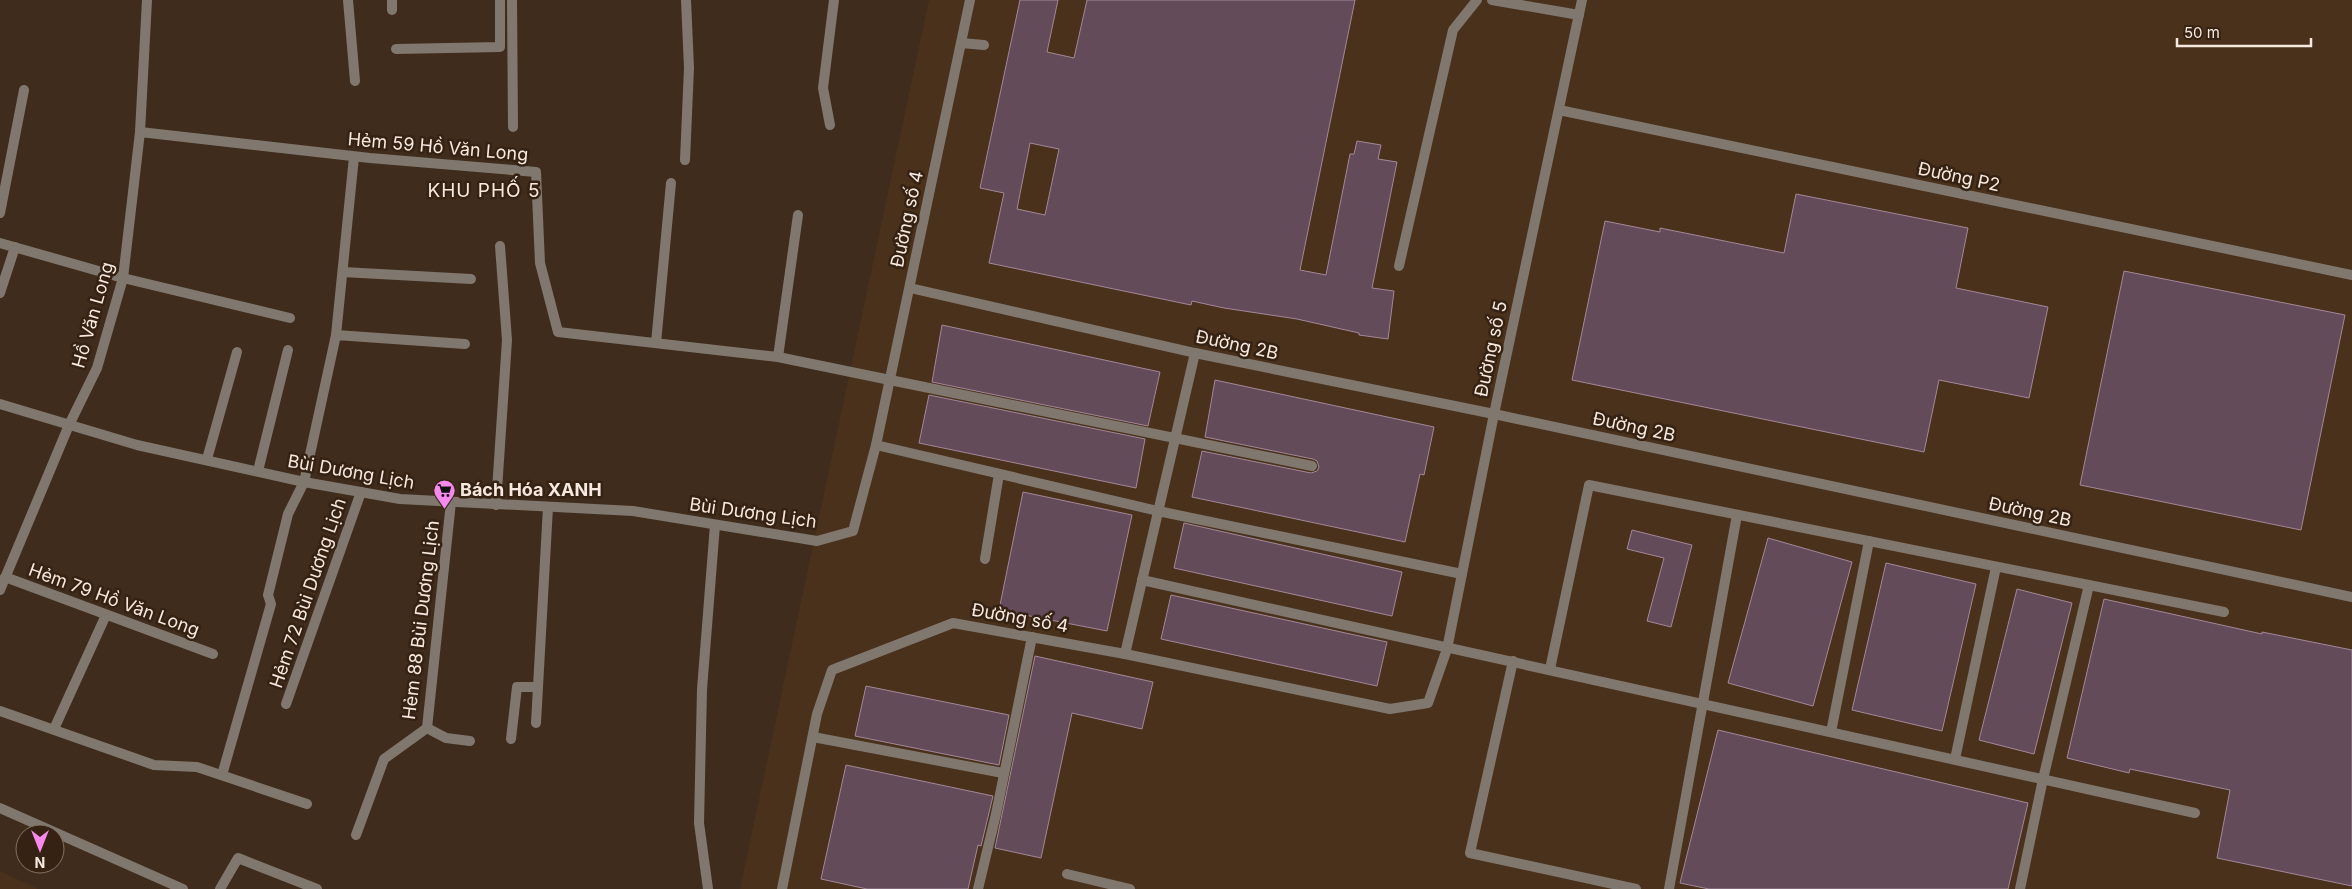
<svg xmlns="http://www.w3.org/2000/svg" width="2352" height="889" font-family="Inter,sans-serif">
<rect width="100%" height="100%" fill="#402c1c"/>
<!-- built -->
<g fill="#4a311c">
<polygon points="929,0 2352,0 2352,889 740,889"/>
<polygon points="0,870 0,871 38,889 0,889"/>
</g>
<!-- building -->
<g fill="#634b5a" stroke="#a38898" fill-rule="evenodd">
<path d="M1020 0H1058L1047 52 1074 58 1087 0H1355L1300 270 1326 275 1350 154H1354L1357 141 1381 145 1378 159 1397 162 1372 288 1394 291 1388 339 1359 335V333L1297 319 1224 308 1192 301 1191 305 989 263 1004 193 980 188ZM1030 143 1059 149 1045 215 1017 209Z"/>
<polygon points="1796,194 1968,228 1956,288 2048,307 2029,398 1939,380 1924,452 1572,380 1605,221 1660,232 1660,228 1784,253"/>
<polygon points="2124,271 2345,315 2301,530 2080,485"/>
<polygon points="942,325 1160,372 1148,426 932,382"/>
<polygon points="1215,380 1434,427 1424,475 1420,474 1405,542 1192,497 1202,451 1311,473 1317,471 1319,467 1317,461 1313,459 1205,437"/>
<polygon points="929,395 1145,439 1136,488 919,443"/>
<polygon points="1023,492 1132,515 1107,631 999,610"/>
<polygon points="1184,523 1402,572 1392,616 1174,568"/>
<polygon points="1632,530 1692,545 1671,627 1647,621 1664,558 1627,549"/>
<polygon points="1768,538 1852,562 1813,706 1728,683"/>
<polygon points="1886,563 1976,584 1942,731 1852,710"/>
<polygon points="2017,589 2072,603 2034,754 1979,740"/>
<polygon points="1171,595 1387,642 1377,686 1161,639"/>
<polygon points="2104,599 2262,634 2262,632 2352,650 2352,886 2217,858 2230,790 2130,769 2129,773 2067,758"/>
<polygon points="1035,656 1153,682 1142,729 1072,713 1041,858 995,848"/>
<polygon points="866,686 1009,715 999,765 855,736"/>
<polygon points="1718,730 2028,803 2008,889 1709,889 1680,883"/>
<polygon points="846,765 993,796 981,846 978,845 968,889 867,889 821,879"/>
</g>
<g fill="none" stroke-linecap="round" stroke-linejoin="round">
<!-- service -->
<g stroke="#80786e" stroke-width="10">
<polyline points="512,0 513,127"/>
<polyline points="1492,0 1579,15"/>
<polyline points="392,10 392,0"/>
<polyline points="961,43 984,45"/>
<polyline points="396,49 500,47 500,0"/>
<polyline points="1399,266 1453,30 1477,0"/>
<polyline points="123,278 290,318"/>
<polyline points="0,293 15,247"/>
<polyline points="656,343 671,183"/>
<polyline points="778,357 798,215"/>
<polyline points="890,380 1312,466"/>
<polyline points="876,445 1158,511 1462,574"/>
<polyline points="207,459 237,352"/>
<polyline points="258,471 288,350"/>
<polyline points="496,505 507,340 500,246"/>
<polyline points="985,559 999,474"/>
<polyline points="1142,580 2195,813"/>
<polyline points="1125,654 1195,353"/>
<polyline points="1513,661 1470,853 1636,889"/>
<polyline points="1550,669 1589,485 2224,612"/>
<polyline points="286,704 361,492"/>
<polyline points="0,711 154,765 197,767 307,804"/>
<polyline points="536,723 548,507"/>
<polyline points="427,728 446,738 470,741"/>
<polyline points="1831,732 1869,541"/>
<polyline points="813,737 1003,773"/>
<polyline points="511,739 517,687 538,687"/>
<polyline points="1955,759 1996,567"/>
<polyline points="222,775 271,604 268,595 288,514 304,482 336,335 465,344"/>
<polyline points="356,835 384,759 427,728 451,502"/>
<polyline points="220,889 238,858 317,889"/>
<polyline points="978,889 996,814 1032,637"/>
<polyline points="1669,889 1737,515"/>
<polyline points="2020,889 2043,779 2089,585"/>
</g>
<!-- minor -->
<g stroke="#80786e" stroke-width="10">
<polyline points="348,0 355,81"/>
<polyline points="1559,110 2352,275"/>
<polyline points="830,125 823,88 834,0"/>
<polyline points="140,132 370,158 536,172 540,263 558,332 778,357 890,380"/>
<polyline points="685,160 689,68 686,0"/>
<polyline points="0,213 24,90"/>
<polyline points="0,243 123,278"/>
<polyline points="343,272 471,279"/>
<polyline points="910,288 1195,353 1494,414 2352,597"/>
<polyline points="336,335 354,157"/>
<polyline points="0,404 137,445 304,482 400,499 633,511 817,541 853,531 876,445 970,0"/>
<polyline points="5,577 213,654"/>
<polyline points="54,729 106,615"/>
<polyline points="1067,874 1130,889"/>
<polyline points="708,889 699,823 702,689 715,525"/>
<polyline points="782,889 817,714 832,670 953,623 1125,654 1390,709 1428,703 1447,649 1494,414 1582,0"/>
</g>
<!-- tertiary -->
<g stroke="#80786e" stroke-width="10">
<polyline points="0,590 69,425 97,368 123,278 140,132 147,0"/>
<polyline points="0,808 183,889"/>
</g>
</g>
<!-- icons -->
<defs>
<symbol id="supermarket-pin" viewBox="-11 -11 22 30"><path d="M0 17L-7.5 6A9.5 9.5 0 1 1 7.5 6Z" fill="#f788ec" stroke="#352213"/><path d="M-6-5.5h2.5l.6 2H6L4.5 2H-2.5L-4.4-4H-6ZM-1.5 3.2a1.3 1.3 0 1 0 .1 0ZM3 3.2a1.3 1.3 0 1 0 .1 0Z" fill="#111"/></symbol>
</defs>
<g fill-rule="evenodd">
<use href="#supermarket-pin" x="432" y="478" width="25" height="34"/>
</g>
<g text-anchor="middle" stroke-width="5" stroke-linejoin="round" paint-order="stroke">
<!-- street labels -->
<g font-size="18" fill="#f7e9df" stroke="#352213">
<text transform="translate(438 147) rotate(5)" y="6">Hẻm 59 Hồ Văn Long</text>
<text transform="translate(1959 177) rotate(12)" y="6">Đường P2</text>
<text transform="translate(907 219) rotate(-78)" y="6">Đường số 4</text>
<text transform="translate(93 315) rotate(-74)" y="6">Hồ Văn Long</text>
<text transform="translate(1237 345) rotate(12)" y="6">Đường 2B</text>
<text transform="translate(1491 349) rotate(-78)" y="6">Đường số 5</text>
<text transform="translate(1634 427) rotate(12)" y="6">Đường 2B</text>
<text transform="translate(351 472) rotate(10)" y="6">Bùi Dương Lịch</text>
<text transform="translate(2030 512) rotate(12)" y="6">Đường 2B</text>
<text transform="translate(753 513) rotate(8)" y="6">Bùi Dương Lịch</text>
<text transform="translate(308 593) rotate(-71)" y="6">Hẻm 72 Bùi Dương Lịch</text>
<text transform="translate(114 600) rotate(20)" y="6">Hẻm 79 Hồ Văn Long</text>
<text transform="translate(1020 618) rotate(10)" y="6">Đường số 4</text>
<text transform="translate(421 620) rotate(-83)" y="6">Hẻm 88 Bùi Dương Lịch</text>
</g>
<!-- poi labels -->
<g font-size="18" font-weight="bold" fill="#f7e9df" stroke="#352213" text-anchor="start">
<text x="460" y="496">Bách Hóa XANH</text>
</g>
<!-- neighbourhood labels -->
<g font-size="19" letter-spacing="1" fill="#f7e9df" stroke="#352213">
<text x="484" y="197">KHU PHỐ 5</text>
</g>
</g>
<!-- north arrow -->
<g transform="translate(40 849) rotate(180)"><circle r="24" fill="#352213" stroke="#837265"/>
<path d="M0-4L9 19L0 12L-9 19Z" fill="#f788ec"/>
<text y="-8" font-size="14" font-weight="bold" text-anchor="middle" fill="#f7e9df">N</text>
</g>
<!-- scale -->
<path d="M2177 38v8h134v-8" fill="none" stroke="#f7e9df" stroke-width="2.5"/>
<text x="2184" y="38" font-size="15" fill="#f7e9df" stroke="#352213" stroke-width="4" paint-order="stroke">50 m</text>
</svg>
